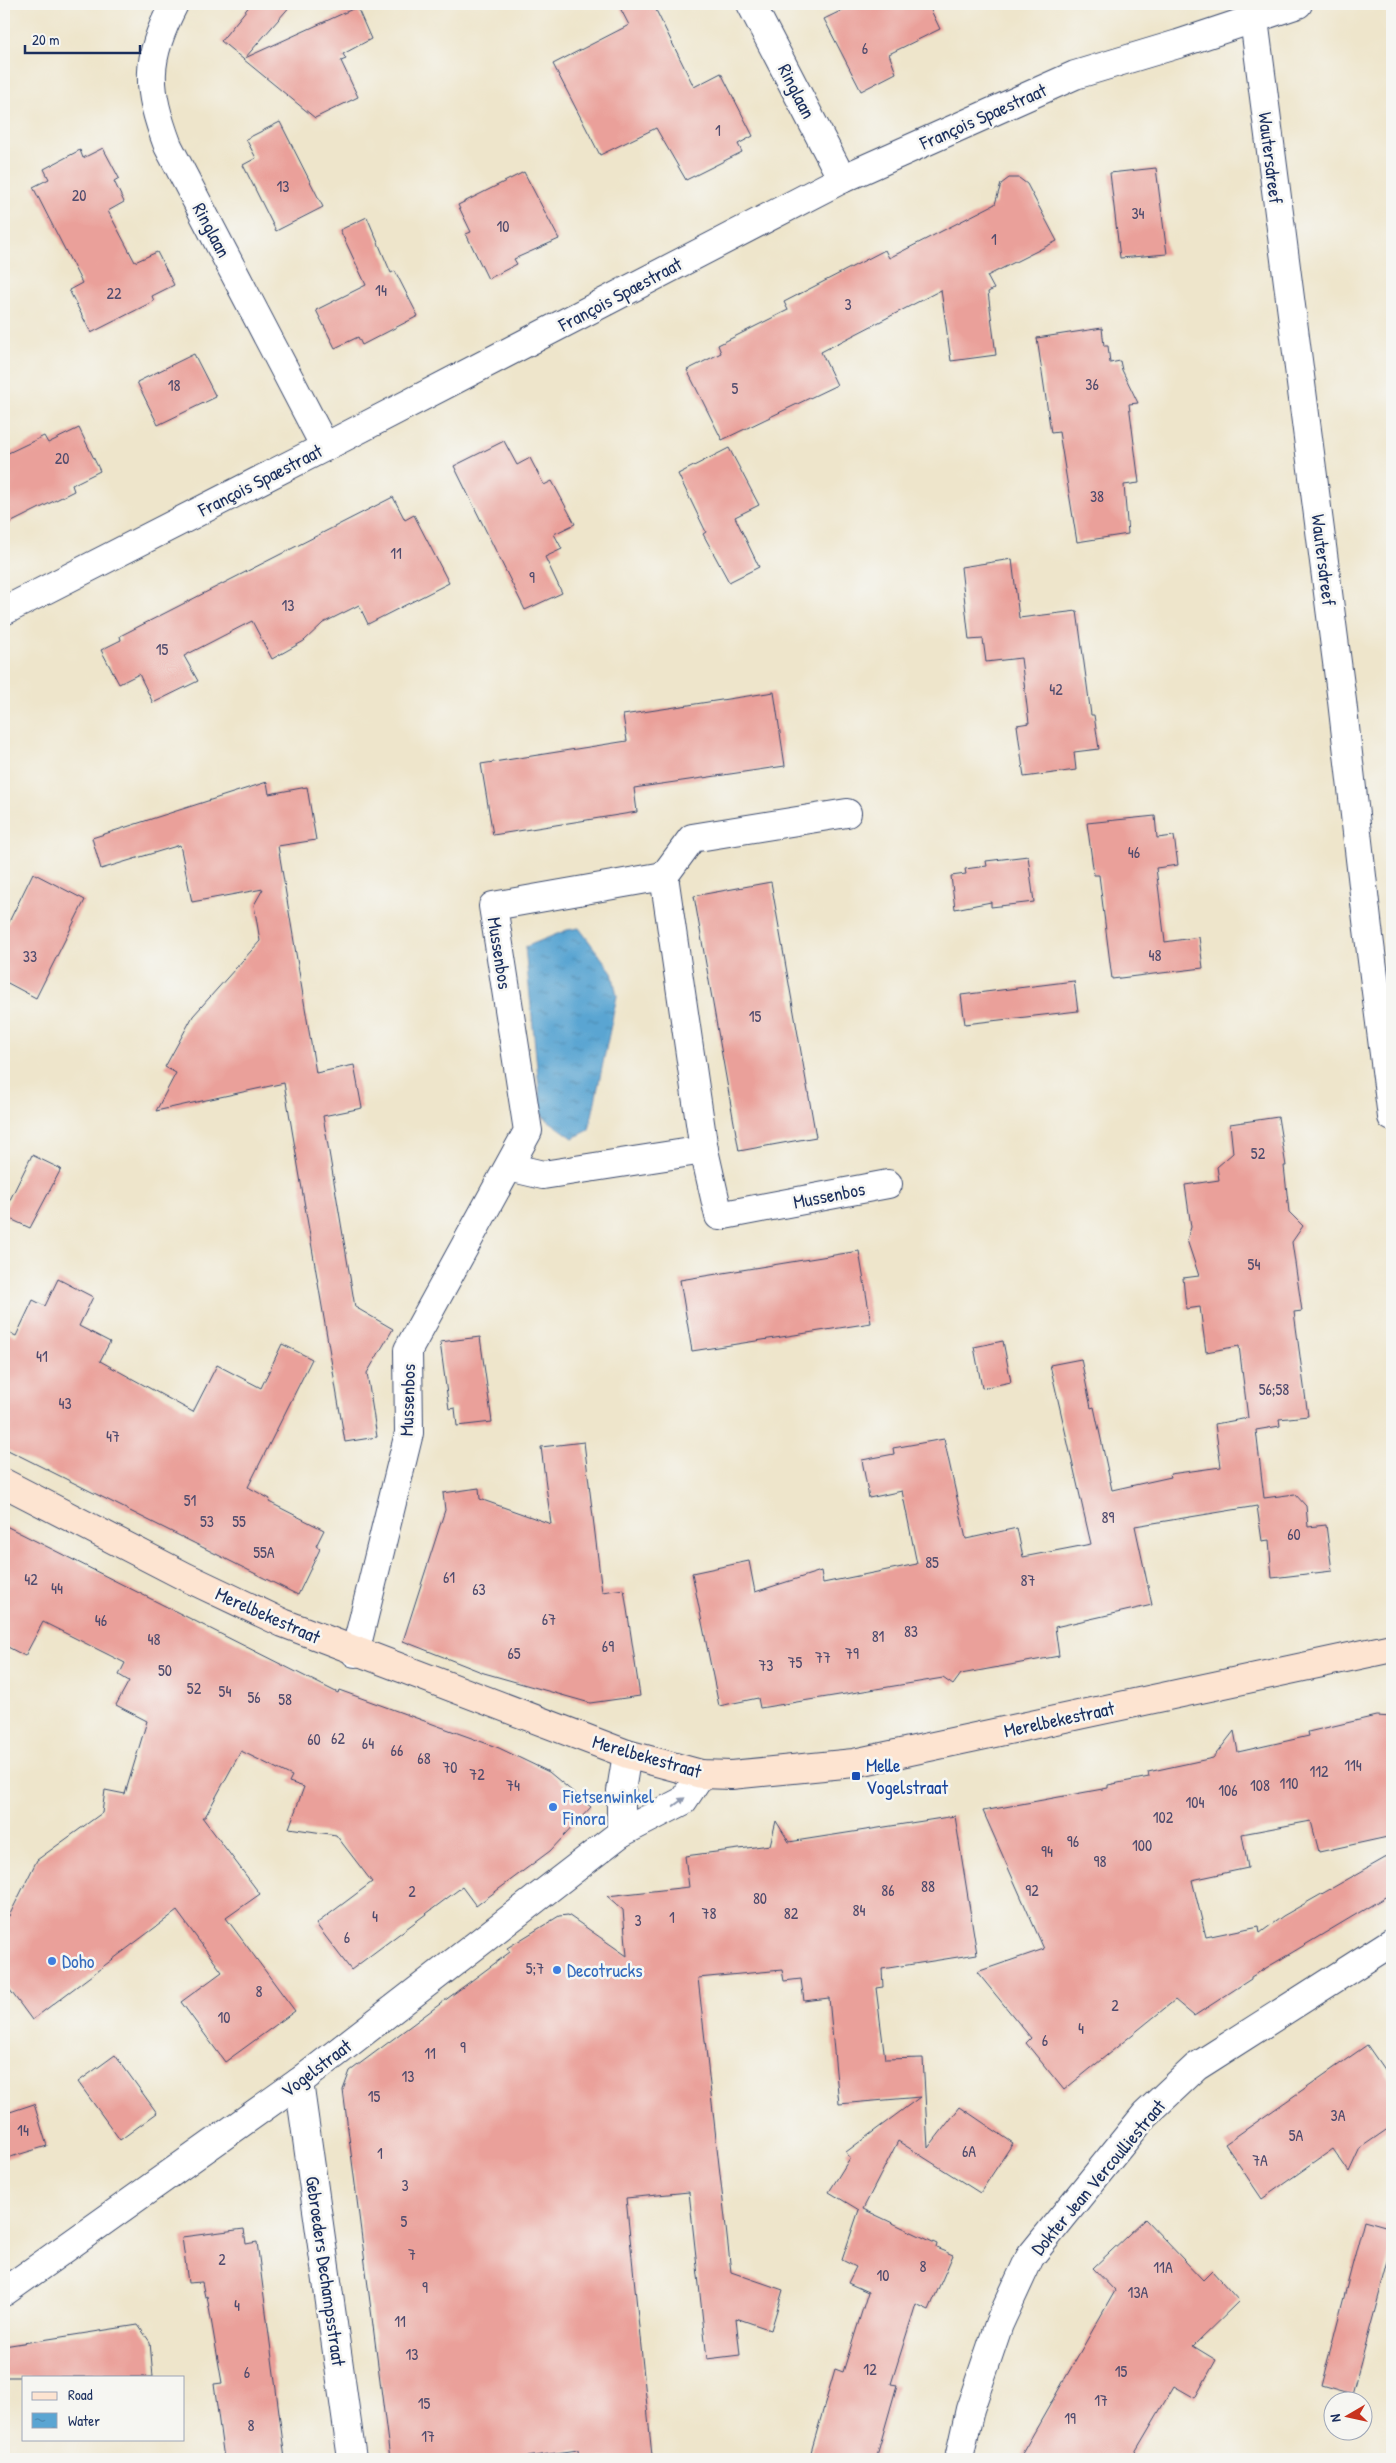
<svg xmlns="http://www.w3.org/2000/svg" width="1396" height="2463" font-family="'Patrick Hand',sans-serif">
<defs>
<pattern id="water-ripples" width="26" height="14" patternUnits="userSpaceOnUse" patternTransform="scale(1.25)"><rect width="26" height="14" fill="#5aa5d2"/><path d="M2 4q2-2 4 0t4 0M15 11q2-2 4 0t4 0" fill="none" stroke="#4a87ae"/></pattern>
</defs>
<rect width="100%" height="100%" fill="#f6f6f2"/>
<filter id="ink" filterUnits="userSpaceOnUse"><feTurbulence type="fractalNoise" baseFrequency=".02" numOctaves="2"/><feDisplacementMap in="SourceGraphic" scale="10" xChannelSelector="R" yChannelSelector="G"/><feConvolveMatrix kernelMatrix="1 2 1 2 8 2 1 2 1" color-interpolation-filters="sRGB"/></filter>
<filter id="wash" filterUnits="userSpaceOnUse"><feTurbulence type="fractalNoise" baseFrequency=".0096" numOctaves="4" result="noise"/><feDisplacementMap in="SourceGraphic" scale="20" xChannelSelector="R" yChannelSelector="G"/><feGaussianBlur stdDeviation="1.12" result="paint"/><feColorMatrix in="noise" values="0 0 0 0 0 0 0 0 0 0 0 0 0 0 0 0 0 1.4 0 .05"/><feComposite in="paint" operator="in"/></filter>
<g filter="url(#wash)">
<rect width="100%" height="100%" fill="#eee5cb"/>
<!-- water -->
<polygon fill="url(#water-ripples)" stroke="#3a6a98" points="579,928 612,972 617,996 589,1130 573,1138 542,1116 525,947 567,930"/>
<g id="blocks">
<!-- building -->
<g fill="#eaa09a">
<polygon points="251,4 292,4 245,58 357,7 371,39 343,54 346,59 341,61 358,97 315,118 221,41"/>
<polygon points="618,4 653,4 694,87 721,73 753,136 738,144 742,152 686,180 656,128 600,155 553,64 629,25"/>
<polygon points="855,4 928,4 940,29 889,54 896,73 861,91 824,19"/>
<polygon points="280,122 323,207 276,231 243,165 256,158 246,139"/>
<polygon points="103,148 119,178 114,181 124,202 108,211 135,262 157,252 174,285 152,296 154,301 91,333 69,290 82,283 33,187 49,179 44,169 80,150 83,158"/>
<polygon points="1156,168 1167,254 1120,258 1110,173"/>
<polygon points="524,172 559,239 514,259 517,264 488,279 466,234 471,232 458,205"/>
<polygon points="1009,178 1019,178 1027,184 1057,241 987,276 994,289 988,292 996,355 951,361 941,290 821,352 837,385 722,440 687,370 721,353 718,345 788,310 784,302 885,250 889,258 995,204 1001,184"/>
<polygon points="367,217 391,273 395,271 418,316 362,345 358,337 335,348 316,310 366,285 340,230"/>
<polygon points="1102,328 1104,346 1108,346 1110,363 1120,361 1122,370 1138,403 1129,404 1139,483 1124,485 1128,534 1077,542 1059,432 1051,433 1037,338"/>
<polygon points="194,354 216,397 158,425 137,382"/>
<polygon points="79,428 100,471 72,485 74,491 4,526 4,455 44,436 48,443"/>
<polygon points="504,441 517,465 530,458 544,485 552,481 575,524 554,534 562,549 545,557 562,593 525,610 454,466"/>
<polygon points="729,448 759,505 735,517 759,567 729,582 703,534 706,532 678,474"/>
<polygon points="393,497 405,520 414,515 449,583 368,624 359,605 323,623 304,641 272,659 252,621 184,656 198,681 153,703 139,674 119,684 101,650 121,640 120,636"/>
<polygon points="1012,559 1019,618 1077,611 1091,715 1094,715 1099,749 1074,752 1076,770 1024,777 1017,725 1029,723 1021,658 986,662 983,639 969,640 961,567"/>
<polygon points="774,692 785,766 634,788 637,812 493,835 481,764 627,741 623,715"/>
<polygon points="267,782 269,794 307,787 316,840 278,846 316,1073 354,1065 362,1108 323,1116 355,1307 393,1329 367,1373 377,1437 345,1442 284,1083 156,1111 176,1073 165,1067 193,1016 260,941 254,905 263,889 192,902 180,845 101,869 92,838"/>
<polygon points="1155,816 1157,838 1174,836 1178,865 1156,868 1165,942 1199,937 1203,968 1112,979 1099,875 1094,875 1087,823"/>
<polygon points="1028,856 1034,902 991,907 991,902 955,909 951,876 966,874 965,869 987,866 986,861"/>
<polygon points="33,873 85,900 36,998 4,981 4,932"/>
<polygon points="771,882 816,1137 739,1151 694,896"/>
<polygon points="1074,981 1078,1011 965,1024 961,995"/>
<polygon points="1278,1117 1286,1166 1284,1166 1289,1212 1303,1226 1292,1242 1302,1311 1294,1312 1308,1416 1279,1419 1280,1426 1256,1430 1264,1498 1295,1494 1306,1506 1308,1527 1326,1525 1332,1571 1272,1578 1269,1540 1262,1541 1257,1506 1135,1526 1152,1605 1055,1627 1059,1656 961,1674 953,1685 943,1678 760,1708 758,1698 719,1706 692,1573 749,1561 755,1592 821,1571 823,1583 917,1564 902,1491 869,1498 862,1460 894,1454 893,1448 944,1439 966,1539 1017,1528 1023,1557 1091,1544 1050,1365 1081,1359 1091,1408 1094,1407 1112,1490 1171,1477 1170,1474 1221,1467 1215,1424 1248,1418 1239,1346 1206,1352 1200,1307 1186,1309 1183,1278 1199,1276 1187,1240 1191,1227 1185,1185 1219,1180 1217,1167 1233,1153 1230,1124"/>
<polygon points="32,1155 61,1169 30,1228 4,1216 4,1212"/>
<polygon points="859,1251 871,1323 692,1351 680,1280"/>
<polygon points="58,1279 93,1297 79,1326 110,1342 100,1361 193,1412 217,1365 261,1388 282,1344 312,1359 248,1487 270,1499 269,1502 324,1530 316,1546 320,1549 298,1595 4,1448 4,1330 16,1336 33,1300 45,1306"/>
<polygon points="480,1337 492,1422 457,1426 455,1408 449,1409 440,1342"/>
<polygon points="1003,1341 1011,1382 982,1388 974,1347"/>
<polygon points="584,1442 602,1592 624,1589 640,1696 590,1703 484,1673 403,1641 445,1510 443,1493 479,1488 480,1499 551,1524 541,1447"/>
<polygon points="4,1525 338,1693 339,1690 499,1748 549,1772 591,1807 550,1851 476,1906 462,1887 351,1970 316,1924 372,1882 336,1835 289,1828 304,1787 289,1782 292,1776 241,1751 205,1817 202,1817 260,1894 226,1918 295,2011 225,2062 181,2002 222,1972 177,1911 32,2020 4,1982 4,1918 9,1916 37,1860 102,1813 105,1790 125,1794 147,1721 116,1705 129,1681 119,1675 125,1663 43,1622 25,1656 4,1645"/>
<polygon points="1376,1716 1392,1717 1392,1836 1319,1852 1311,1821 1242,1834 1248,1868 1192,1880 1206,1937 1259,1926 1260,1933 1283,1916 1392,1854 1392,1893 1251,1977 1251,1979 1194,2016 1175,2000 1064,2090 1026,2043 1031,2038 977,1972 1044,1949 983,1811 1108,1788 1108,1785 1149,1777 1148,1772 1213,1758 1234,1731 1238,1752 1309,1736 1308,1732"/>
<polygon points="955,1816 977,1954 882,1969 883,1987 876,1988 885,2059 923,2058 928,2148 960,2107 1013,2143 980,2193 898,2141 863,2209 937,2244 936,2248 953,2255 929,2310 916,2304 891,2384 897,2385 876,2459 809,2459 835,2369 843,2372 868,2292 848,2283 856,2267 842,2260 859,2210 829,2192 850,2158 846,2152 920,2097 839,2104 829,1998 804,2001 801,1979 784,1981 782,1970 698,1978 731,2272 783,2290 771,2330 736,2318 740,2355 707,2359 689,2192 626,2198 652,2456 618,2459 579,2459 578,2450 512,2459 390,2459 343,2090 350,2071 510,1952 507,1948 559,1916 568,1915 627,1956 623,1910 607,1896 689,1887 685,1856 770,1845 776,1821 789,1842"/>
<polygon points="1367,2045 1392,2081 1392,2126 1360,2148 1349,2172 1333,2149 1262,2199 1225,2144"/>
<polygon points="115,2055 157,2113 120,2140 78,2082"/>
<polygon points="34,2104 47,2146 4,2159 4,2114"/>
<polygon points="1145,2219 1203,2280 1212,2271 1239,2301 1193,2346 1216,2360 1195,2398 1174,2386 1131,2459 1019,2459 1115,2291 1093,2268"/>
<polygon points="1364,2220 1392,2228 1392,2247 1352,2395 1321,2386"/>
<polygon points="244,2229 246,2244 257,2242 285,2459 224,2459 214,2384 222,2383 207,2296 205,2297 202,2282 188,2283 182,2237"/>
<polygon points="138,2325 150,2342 153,2377 4,2377 4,2346"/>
</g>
</g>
</g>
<g filter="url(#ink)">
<use href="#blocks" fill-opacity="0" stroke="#3b4a6e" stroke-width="1"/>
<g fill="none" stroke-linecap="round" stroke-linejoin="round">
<defs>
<g id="street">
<path d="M174 4C145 60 146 87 168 146L325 447"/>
<polyline points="751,4 842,179"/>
<polyline points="1252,4 1342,701 1368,929 1392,1117"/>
<polyline points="4,611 325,447 842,179 1075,75 1178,44 1298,4"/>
<polyline points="664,876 692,838 847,813"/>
<polyline points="509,1167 543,1175 704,1150"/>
<polyline points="355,1653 409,1433 408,1350 528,1131 493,906 664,876 704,1150 719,1216 888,1184"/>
<polyline points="621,1833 621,1791 627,1754"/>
<polyline points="299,2082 352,2459"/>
<polyline points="4,2292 299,2082 621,1833 683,1801 701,1774"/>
<polyline points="959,2459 970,2409 999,2324 1030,2257 1145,2115 1196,2067 1392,1942"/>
</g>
<polyline id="secondary" points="4,1483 186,1577 283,1623 627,1754 701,1774 731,1775 854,1763 1392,1648"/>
</defs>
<!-- street casing -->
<use href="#street" stroke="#3b4a6e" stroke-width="30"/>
<!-- secondary casing -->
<use href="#secondary" stroke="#3b4a6e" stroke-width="30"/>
<!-- street -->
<use href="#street" stroke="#fff" stroke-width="28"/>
<!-- secondary -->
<use href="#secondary" stroke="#fde4d1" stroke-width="28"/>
</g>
<!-- one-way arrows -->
<defs><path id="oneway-solid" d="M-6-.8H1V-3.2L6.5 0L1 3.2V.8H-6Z" transform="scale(1.25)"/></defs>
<use fill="#8d97ae" href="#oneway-solid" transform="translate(679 1802) rotate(-36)"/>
</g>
<!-- markers -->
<rect fill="#1a4fb4" stroke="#f6f6f2" stroke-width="2" x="851" y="1771" width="10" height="10" rx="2.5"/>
<g fill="#3f7fe0" stroke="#f6f6f2" stroke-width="2">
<circle cx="553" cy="1807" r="5"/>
<circle cx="52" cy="1961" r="5"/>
<circle cx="557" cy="1970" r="5"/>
</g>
<g text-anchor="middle" stroke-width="5" stroke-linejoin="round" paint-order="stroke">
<!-- number labels -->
<g font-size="16" fill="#4f4b6d">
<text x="865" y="54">6</text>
<text x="718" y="136">1</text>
<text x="283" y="192">13</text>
<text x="79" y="201">20</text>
<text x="1138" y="219">34</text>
<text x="503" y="232">10</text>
<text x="994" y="245">1</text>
<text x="381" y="296">14</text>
<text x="114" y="299">22</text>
<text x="848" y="310">3</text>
<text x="1092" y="390">36</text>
<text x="174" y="391">18</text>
<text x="735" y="394">5</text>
<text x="62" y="464">20</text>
<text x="1097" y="502">38</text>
<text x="396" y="559">11</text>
<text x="532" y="583">9</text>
<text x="288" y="611">13</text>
<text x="162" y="655">15</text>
<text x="1056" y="695">42</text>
<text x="1134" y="858">46</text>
<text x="1155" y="961">48</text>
<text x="30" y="962">33</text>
<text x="755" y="1022">15</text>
<text x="1258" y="1159">52</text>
<text x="1254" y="1270">54</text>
<text x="42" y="1362">41</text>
<text x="1274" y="1395">56;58</text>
<text x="65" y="1409">43</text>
<text x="113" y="1442">47</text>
<text x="190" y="1506">51</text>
<text x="1108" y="1523">89</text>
<text x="207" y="1527">53</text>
<text x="239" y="1527">55</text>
<text x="1294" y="1540">60</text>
<text x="264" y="1558">55A</text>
<text x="932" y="1568">85</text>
<text x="449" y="1583">61</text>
<text x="31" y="1585">42</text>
<text x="1028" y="1586">87</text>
<text x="57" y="1594">44</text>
<text x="479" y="1595">63</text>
<text x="549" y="1625">67</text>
<text x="101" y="1626">46</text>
<text x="911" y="1637">83</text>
<text x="878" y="1642">81</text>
<text x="154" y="1645">48</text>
<text x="608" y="1652">69</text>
<text x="514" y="1659">65</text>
<text x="852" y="1659">79</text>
<text x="823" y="1663">77</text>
<text x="795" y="1668">75</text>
<text x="766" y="1671">73</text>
<text x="165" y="1676">50</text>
<text x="194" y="1694">52</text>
<text x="225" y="1697">54</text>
<text x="254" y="1703">56</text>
<text x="285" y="1705">58</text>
<text x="338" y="1744">62</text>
<text x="314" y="1745">60</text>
<text x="368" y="1749">64</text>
<text x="397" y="1756">66</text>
<text x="424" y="1764">68</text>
<text x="1353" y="1771">114</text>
<text x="450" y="1773">70</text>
<text x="1319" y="1777">112</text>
<text x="477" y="1780">72</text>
<text x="1289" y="1789">110</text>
<text x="513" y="1791">74</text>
<text x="1260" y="1791">108</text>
<text x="1228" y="1796">106</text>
<text x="1195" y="1808">104</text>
<text x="1163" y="1823">102</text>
<text x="1073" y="1847">96</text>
<text x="1142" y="1851">100</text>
<text x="1047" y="1857">94</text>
<text x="1100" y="1867">98</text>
<text x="928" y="1892">88</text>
<text x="888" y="1896">86</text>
<text x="1032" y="1896">92</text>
<text x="412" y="1897">2</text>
<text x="760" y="1904">80</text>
<text x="859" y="1916">84</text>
<text x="709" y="1919">78</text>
<text x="791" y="1919">82</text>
<text x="375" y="1922">4</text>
<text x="672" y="1923">1</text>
<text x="638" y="1926">3</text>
<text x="347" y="1943">6</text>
<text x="535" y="1974">5;7</text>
<text x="259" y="1997">8</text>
<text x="1115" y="2011">2</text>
<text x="224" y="2023">10</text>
<text x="1081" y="2034">4</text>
<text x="1045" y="2046">6</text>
<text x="463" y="2053">9</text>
<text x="430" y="2059">11</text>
<text x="408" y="2082">13</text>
<text x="374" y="2102">15</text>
<text x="1338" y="2121">3A</text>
<text x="23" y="2136">14</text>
<text x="1296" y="2141">5A</text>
<text x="969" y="2157">6A</text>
<text x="380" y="2159">1</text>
<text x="1260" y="2166">7A</text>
<text x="405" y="2191">3</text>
<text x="404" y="2227">5</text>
<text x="412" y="2260">7</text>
<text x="222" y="2265">2</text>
<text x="923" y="2272">8</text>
<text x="1163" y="2273">11A</text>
<text x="883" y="2281">10</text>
<text x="425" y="2293">9</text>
<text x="1138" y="2298">13A</text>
<text x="237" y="2311">4</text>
<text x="400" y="2327">11</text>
<text x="412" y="2360">13</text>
<text x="870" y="2375">12</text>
<text x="1121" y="2377">15</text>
<text x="247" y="2378">6</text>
<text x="1101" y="2406">17</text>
<text x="424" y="2409">15</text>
<text x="1070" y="2424">19</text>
<text x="251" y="2431">8</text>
<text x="428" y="2442">17</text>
</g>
<!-- street labels -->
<g font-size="19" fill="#1b2f5e" stroke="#f6f6f2">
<text transform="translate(797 91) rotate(63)" y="7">Ringlaan</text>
<text transform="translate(983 116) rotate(-24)" y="7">François Spaestraat</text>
<text transform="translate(1271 158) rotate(83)" y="7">Wautersdreef</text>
<text transform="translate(212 230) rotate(62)" y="7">Ringlaan</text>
<text transform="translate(620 294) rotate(-28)" y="7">François Spaestraat</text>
<text transform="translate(260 480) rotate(-27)" y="7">François Spaestraat</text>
<text transform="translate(1324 560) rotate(83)" y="7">Wautersdreef</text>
<text transform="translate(500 953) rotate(81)" y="7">Mussenbos</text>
<text transform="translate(829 1195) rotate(-11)" y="7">Mussenbos</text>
<text transform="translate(407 1400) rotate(-88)" y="7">Mussenbos</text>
<text transform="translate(268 1615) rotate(24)" y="7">Merelbekestraat</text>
<text transform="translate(1059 1719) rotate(-12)" y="7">Merelbekestraat</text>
<text transform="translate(647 1756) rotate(16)" y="7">Merelbekestraat</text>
<text transform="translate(316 2068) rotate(-37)" y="7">Vogelstraat</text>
<text transform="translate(1098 2177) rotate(-50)" y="7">Dokter Jean Vercoulliestraat</text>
<text transform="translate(326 2271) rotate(82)" y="7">Gebroeders Dechampsstraat</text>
</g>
<!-- transit labels -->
<g font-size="19" fill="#164399" stroke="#f6f6f2" text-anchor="start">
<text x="866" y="1772">Melle<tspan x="866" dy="22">Vogelstraat</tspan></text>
</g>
<!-- shop labels -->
<g font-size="19" fill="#366cbe" stroke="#f6f6f2" text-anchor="start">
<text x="563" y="1803">Fietsenwinkel<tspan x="563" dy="22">Finora</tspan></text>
<text x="62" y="1968">Doho</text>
<text x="567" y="1977">Decotrucks</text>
</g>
</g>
<!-- margin -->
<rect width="1396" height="2463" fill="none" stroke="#f6f6f2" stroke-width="20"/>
<!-- legend -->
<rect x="22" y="2376" width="162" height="65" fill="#f6f6f2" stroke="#9ea6b7"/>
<rect x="32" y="2392" width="25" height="8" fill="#fde4d1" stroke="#9ea6b7"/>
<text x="68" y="2400" font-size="15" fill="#1b2f5e">Road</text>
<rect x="32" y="2413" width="25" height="15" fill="url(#water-ripples)" stroke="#9ea6b7"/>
<text x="68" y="2426" font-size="15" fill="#1b2f5e">Water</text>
<!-- north arrow -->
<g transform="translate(1348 2416) rotate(261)"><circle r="24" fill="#f6f6f2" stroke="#9ea6b7"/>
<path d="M0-4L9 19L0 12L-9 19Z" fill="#c8321e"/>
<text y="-8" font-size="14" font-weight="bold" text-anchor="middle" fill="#1b2f5e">N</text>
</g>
<!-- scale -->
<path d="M25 45v8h115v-8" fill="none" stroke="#1b2f5e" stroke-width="2.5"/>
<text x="32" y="45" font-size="15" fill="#1b2f5e" stroke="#f6f6f2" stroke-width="4" paint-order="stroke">20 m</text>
</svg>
